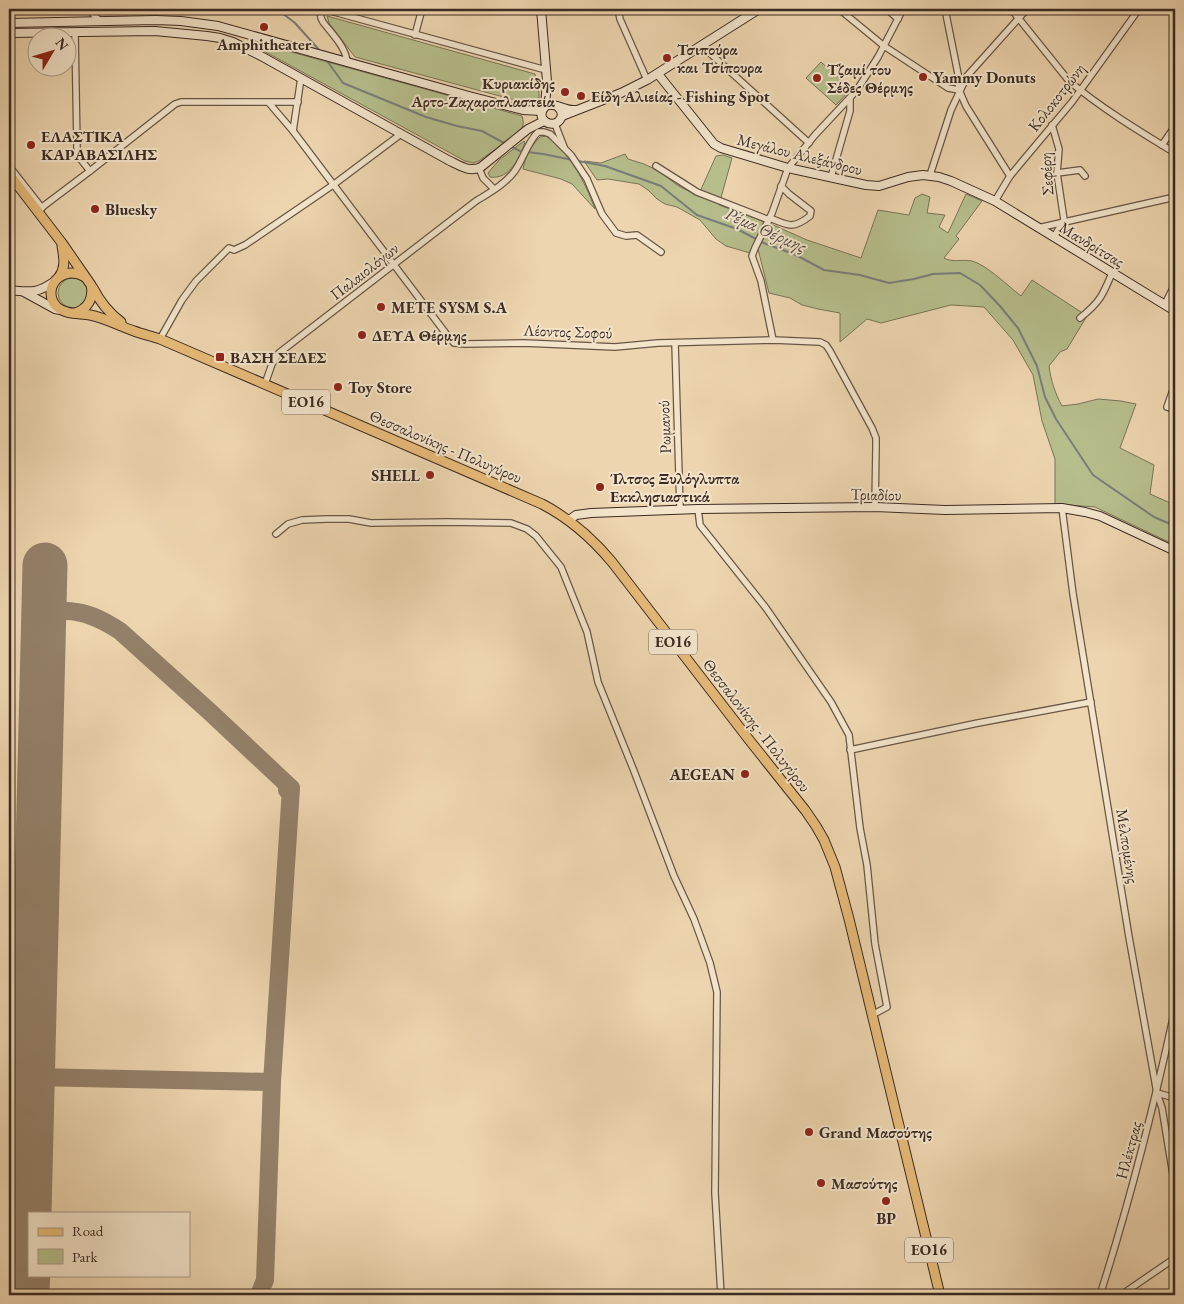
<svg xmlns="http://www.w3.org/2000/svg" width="1184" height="1304" font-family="'EB Garamond',serif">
<rect width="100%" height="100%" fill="#edd5af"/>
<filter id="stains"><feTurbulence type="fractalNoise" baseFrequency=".004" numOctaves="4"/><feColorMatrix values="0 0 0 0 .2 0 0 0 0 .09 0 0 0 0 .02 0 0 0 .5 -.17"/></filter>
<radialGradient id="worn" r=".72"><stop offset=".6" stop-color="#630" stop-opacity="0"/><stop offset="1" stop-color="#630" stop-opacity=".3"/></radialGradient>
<!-- green -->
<g fill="#b6be8c" stroke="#797458">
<polygon points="327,16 535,74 539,93 539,101 535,104 511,99 355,57 329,23"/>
<path d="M252 41 522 116C523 120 524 124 522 128 517 137 489 153 479 161L473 163 465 161 251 44Z"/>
<polygon points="821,62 851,89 836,105 806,78"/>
<path d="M546 136C571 155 584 180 595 209L572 184 561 179 523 169C525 157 531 146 540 137Z"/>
<path d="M524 141 525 142C520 157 510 180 490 177L488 173 499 160Z"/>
<polygon points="625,154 628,159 644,164 659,171 677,185 698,196 716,156 723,155 732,158 719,205 765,222 753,245 750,253 726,246 716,239 700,220 677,207 665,204 657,199 648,190 639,184 608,179 597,180 584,161 601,163"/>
<path d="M922 194 930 197 927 213 945 215 939 227 948 233 966 194 982 201 956 236 959 239 944 258C953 263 962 259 972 261 987 265 1008 286 1021 296L1032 280 1087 316 1067 349 1060 352 1049 366C1051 381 1055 393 1062 406L1078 404 1098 399 1121 401 1136 404 1120 448 1154 465 1150 494 1175 505V545L1095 507 1055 504V459L1042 421 1033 375 1013 340 984 307 951 305 881 323 867 319 840 342V313L818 309 802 305 790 298 769 293 758 249 771 224 807 240 861 258 878 210 909 215 915 198Z"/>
<circle cx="73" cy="293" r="15"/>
</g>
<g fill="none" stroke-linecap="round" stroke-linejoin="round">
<!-- stream -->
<g stroke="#787e7c" stroke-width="2">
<polyline points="277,9 295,23 321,52"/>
<polyline points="325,58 343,83 426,117 457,126 482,131 506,144"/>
<polyline points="510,146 520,151 543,154 573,160"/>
<polyline points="578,161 605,166 661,186 697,215 737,229 756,239"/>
<polyline points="761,242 796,255 824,270 860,275 889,283 914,279 933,274 960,273 980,285 1000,306 1018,328 1037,366 1045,397 1056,419 1093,475 1154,517 1175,526"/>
</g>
<!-- taxiway -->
<g stroke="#948069" stroke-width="18">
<path d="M43 610C54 611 65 610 76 612 92 614 106 622 120 631L210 712 291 788 287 790"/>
<polyline points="33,1077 272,1082 270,1081"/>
<polyline points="259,1295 265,1280 272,1082 291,788"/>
</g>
<!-- runway -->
<g stroke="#948069" stroke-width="45">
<polyline points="29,1213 45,565"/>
<polyline points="27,1295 29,1236"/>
</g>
<defs>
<g id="street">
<polyline points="88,9 100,21"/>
<path d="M320 9 321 18 323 22C331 33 347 48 347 63"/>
<polyline points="323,9 546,70"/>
<polyline points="618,9 620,19 647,80"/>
<polyline points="839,9 884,46 948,88 959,90"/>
<polyline points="887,9 898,19"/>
<polyline points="945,9 958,74 959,90 966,106 1010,176"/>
<path d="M1011 9 1069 81C1101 108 1139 131 1175 153"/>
<polyline points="75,33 77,148 78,156 90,171"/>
<polyline points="415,35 422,9"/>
<polyline points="702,46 809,143"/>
<polyline points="301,78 293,131 447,335 454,343 465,344 524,343 615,347 658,343 773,340 820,342 826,345 830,351 872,428 876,438 876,447 875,507"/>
<polyline points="269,103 293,131"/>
<polyline points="555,124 564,147"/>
<polyline points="1052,125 1059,149 1057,173 1064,220 1054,237"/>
<polyline points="1162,145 1175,126"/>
<polyline points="9,166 42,208"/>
<polyline points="656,166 697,192 769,220"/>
<polyline points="479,168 483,178 494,189"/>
<polyline points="1057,173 1080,170 1085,176"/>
<polyline points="930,175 951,110 967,76 1027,9"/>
<polyline points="831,177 850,111 850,99"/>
<polyline points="995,201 1010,176 1072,102 1139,9"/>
<polyline points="37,211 90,171 175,104 181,102 298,102"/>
<path d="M770 218C788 226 794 229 810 216L811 211 789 194 781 186"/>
<polyline points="1038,228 1175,197"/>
<polyline points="1165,304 1175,284"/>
<path d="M1080 318C1100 302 1103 295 1112 273"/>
<polyline points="160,339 182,300 196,281 229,248 234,250 245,245 333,185 401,134"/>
<polyline points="773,340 761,281 752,256 755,248 772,213 788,168 815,135 857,90 878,57 903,9"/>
<polyline points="675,343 680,509"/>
<path d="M265 384 272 364 279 353 476 201C489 193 504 185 514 172 523 160 527 143 538 132H544L550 134 571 155 587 179 602 214 616 233 626 236 637 235 661 252"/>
<polyline points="1175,384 1167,407 1175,410"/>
<polyline points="1062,508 1073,594 1129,937 1157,1093 1162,1108 1175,1187"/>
<polyline points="698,509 700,525 766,608 831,702 849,735 860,828 867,865 875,944 887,1007 872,1015"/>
<polyline points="276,534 288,524 302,520 327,519 349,519 371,523 447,522 511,523 527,529 536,536 561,567 587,632 598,682 634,771 674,876 694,919 710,963 717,992 715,1193 721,1295"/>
<polyline points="850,750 978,723 1091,702"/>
<polyline points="1157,1093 1175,1098"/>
<path d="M1100 1295C1130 1201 1154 1106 1175 1009"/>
<polyline points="1121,1295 1175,1258"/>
</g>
<g id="secondary">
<polyline points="541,9 547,81 545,106"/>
<polyline points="9,23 156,20 181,21 218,26 469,96 523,110 542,111"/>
<path d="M9 33 155 31 207 36 220 38 233 42 261 56 448 160C459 165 469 173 481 167L528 129 544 121"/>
<polyline points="658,74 714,144 721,148 788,168 866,185 879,186 908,177 923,175 939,177 951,181 995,201 1175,311"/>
<path d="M558 107C561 110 563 114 561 118 554 132 531 118 547 105 557 103 564 111 575 110"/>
<polyline points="562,116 621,93 647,80 759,9"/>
<path d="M9 290C30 292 37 294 55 281"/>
<polyline points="24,292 55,309 60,310"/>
<polyline points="569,520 576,515 591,513 698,509 875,507 945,510 1062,508 1085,512 1100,516 1175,551"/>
</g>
<g id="primary">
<path d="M9 174 62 243 91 285C94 298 88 309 75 313"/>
<path d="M59 277C66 267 64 258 62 246"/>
<path d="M85 277C62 263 40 289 57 307 66 315 80 313 90 315 106 318 119 326 134 331 142 334 151 336 160 339L542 504C569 518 592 538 612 562L750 741 805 810 816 826 824 840 835 867 849 919 940 1295"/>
<path d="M93 288C100 302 109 313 121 322"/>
</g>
</defs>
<!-- street casing -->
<use href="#street" stroke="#685646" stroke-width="8"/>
<!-- secondary casing -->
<use href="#secondary" stroke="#3c2b23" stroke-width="10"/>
<!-- primary casing -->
<use href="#primary" stroke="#3c2b23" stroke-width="11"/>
<!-- street -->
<use href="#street" stroke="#f3e4cb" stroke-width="5.5"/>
<!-- secondary -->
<use href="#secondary" stroke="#f3e4cb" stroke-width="8"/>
<!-- primary -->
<use href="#primary" stroke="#e6ba78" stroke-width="9"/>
</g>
<!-- markers -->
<g fill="#8f2418" stroke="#f3e4cb" stroke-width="2">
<circle cx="264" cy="27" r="5"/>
<circle cx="667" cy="58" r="5"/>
<circle cx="923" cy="77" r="5"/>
<circle cx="817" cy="78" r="5"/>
<circle cx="565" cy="92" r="5"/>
<circle cx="581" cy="96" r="5"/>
<circle cx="31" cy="145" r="5"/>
<circle cx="95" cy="209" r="5"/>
<circle cx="381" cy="307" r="5"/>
<circle cx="362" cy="335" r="5"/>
<rect x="215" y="352" width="10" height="10" rx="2.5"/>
<circle cx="338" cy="387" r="5"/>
<circle cx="430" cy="475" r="5"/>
<circle cx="600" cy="487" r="5"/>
<circle cx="745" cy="774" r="5"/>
<circle cx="809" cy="1132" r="5"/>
<circle cx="821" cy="1183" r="5"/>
<circle cx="886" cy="1201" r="5"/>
</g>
<g text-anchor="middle" stroke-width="4" stroke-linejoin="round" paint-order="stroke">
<!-- shield labels -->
<g fill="#f3e4cb" stroke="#736255" stroke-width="1">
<rect x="282" y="389.5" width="48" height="25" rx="4"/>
<rect x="649" y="629.5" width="48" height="25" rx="4"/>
<rect x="905" y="1237.5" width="48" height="25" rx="4"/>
</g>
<g font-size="15" font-weight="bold" fill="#3c2b23">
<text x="306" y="407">ΕΟ16</text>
<text x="673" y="647">ΕΟ16</text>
<text x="929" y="1255">ΕΟ16</text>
</g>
<!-- poi labels -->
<g font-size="16" font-weight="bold" fill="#3c2b23" stroke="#f3e4cb" text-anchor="start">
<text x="264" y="50" text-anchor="middle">Amphitheater</text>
<text x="677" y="55">Τσιπούρα<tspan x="677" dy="18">και Τσίπουρα</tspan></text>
<text x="827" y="75">Τζαμί του<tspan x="827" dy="18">Σέδες Θέρμης</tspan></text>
<text x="933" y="83">Yammy Donuts</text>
<text x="555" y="89" text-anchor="end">Κυριακίδης<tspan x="555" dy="18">Αρτο-Ζαχαροπλαστεία</tspan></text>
<text x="591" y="102">Είδη Αλιείας - Fishing Spot</text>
<text x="41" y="142">ΕΛΑΣΤΙΚΑ<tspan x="41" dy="18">ΚΑΡΑΒΑΣΙΛΗΣ</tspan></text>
<text x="105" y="215">Bluesky</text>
<text x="391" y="313">METE SYSM S.A</text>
<text x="372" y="341">ΔΕΥΑ Θέρμης</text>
<text x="230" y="363">ΒΑΣΗ ΣΕΔΕΣ</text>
<text x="348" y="393">Toy Store</text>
<text x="420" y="481" text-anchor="end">SHELL</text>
<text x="610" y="484">Ίλτσος Ξυλόγλυπτα<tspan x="610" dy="18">Εκκλησιαστικά</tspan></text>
<text x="735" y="780" text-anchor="end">AEGEAN</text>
<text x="819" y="1138">Grand Μασούτης</text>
<text x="831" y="1189">Μασούτης</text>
<text x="886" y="1224" text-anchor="middle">BP</text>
</g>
<!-- street labels -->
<g font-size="16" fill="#3c2b23" stroke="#f3e4cb">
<text transform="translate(1056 97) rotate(-52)" y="6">Κολοκοτρώνη</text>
<text transform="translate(800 154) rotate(14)" y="6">Μεγάλου Αλεξάνδρου</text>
<text transform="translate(1046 174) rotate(-94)" y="6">Σεφέρη</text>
<text transform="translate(1092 244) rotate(31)" y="6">Μανδρίτσας</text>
<text transform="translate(364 271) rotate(-38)" y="6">Παλαιολόγων</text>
<text transform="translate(568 331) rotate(2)" y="6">Λέοντος Σοφού</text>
<text transform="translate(664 427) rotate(-92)" y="6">Ρωμανού</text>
<text transform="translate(446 446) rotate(23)" y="6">Θεσσαλονίκης - Πολυγύρου</text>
<text transform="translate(876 494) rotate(1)" y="6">Τριαδίου</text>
<text transform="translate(757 725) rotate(52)" y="6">Θεσσαλονίκης - Πολυγύρου</text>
<text transform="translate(1128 846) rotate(81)" y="6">Μελπομένης</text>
<text transform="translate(1128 1150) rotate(-75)" y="6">Ηλέκτρας</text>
</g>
<!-- water labels -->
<g font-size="18" font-style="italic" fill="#554e48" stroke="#f3e4cb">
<text transform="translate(766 230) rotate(24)" y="6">Ρέμα Θέρμης</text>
</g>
</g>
<!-- margin -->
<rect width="1184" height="1304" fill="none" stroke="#edd5af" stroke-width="30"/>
<rect x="10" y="10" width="1164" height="1284" fill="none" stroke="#3c2b23" stroke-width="2.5"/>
<rect x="15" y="15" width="1154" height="1274" fill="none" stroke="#3c2b23"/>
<!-- legend -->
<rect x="28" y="1212" width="162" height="65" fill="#f3e4cb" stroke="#aa9a88"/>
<rect x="38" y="1228" width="25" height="8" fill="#e6ba78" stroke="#aa9a88"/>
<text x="72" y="1236" font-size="15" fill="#3c2b23">Road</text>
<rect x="38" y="1249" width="25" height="15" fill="#b6be8c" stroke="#aa9a88"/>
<text x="72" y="1262" font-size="15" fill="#3c2b23">Park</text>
<!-- north arrow -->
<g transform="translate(52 52) rotate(52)"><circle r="24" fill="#f3e4cb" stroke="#aa9a88"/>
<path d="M0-4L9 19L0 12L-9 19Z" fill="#8f2418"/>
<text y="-8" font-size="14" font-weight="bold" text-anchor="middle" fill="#3c2b23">N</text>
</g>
<rect width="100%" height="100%" filter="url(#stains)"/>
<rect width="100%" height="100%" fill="url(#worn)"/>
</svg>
